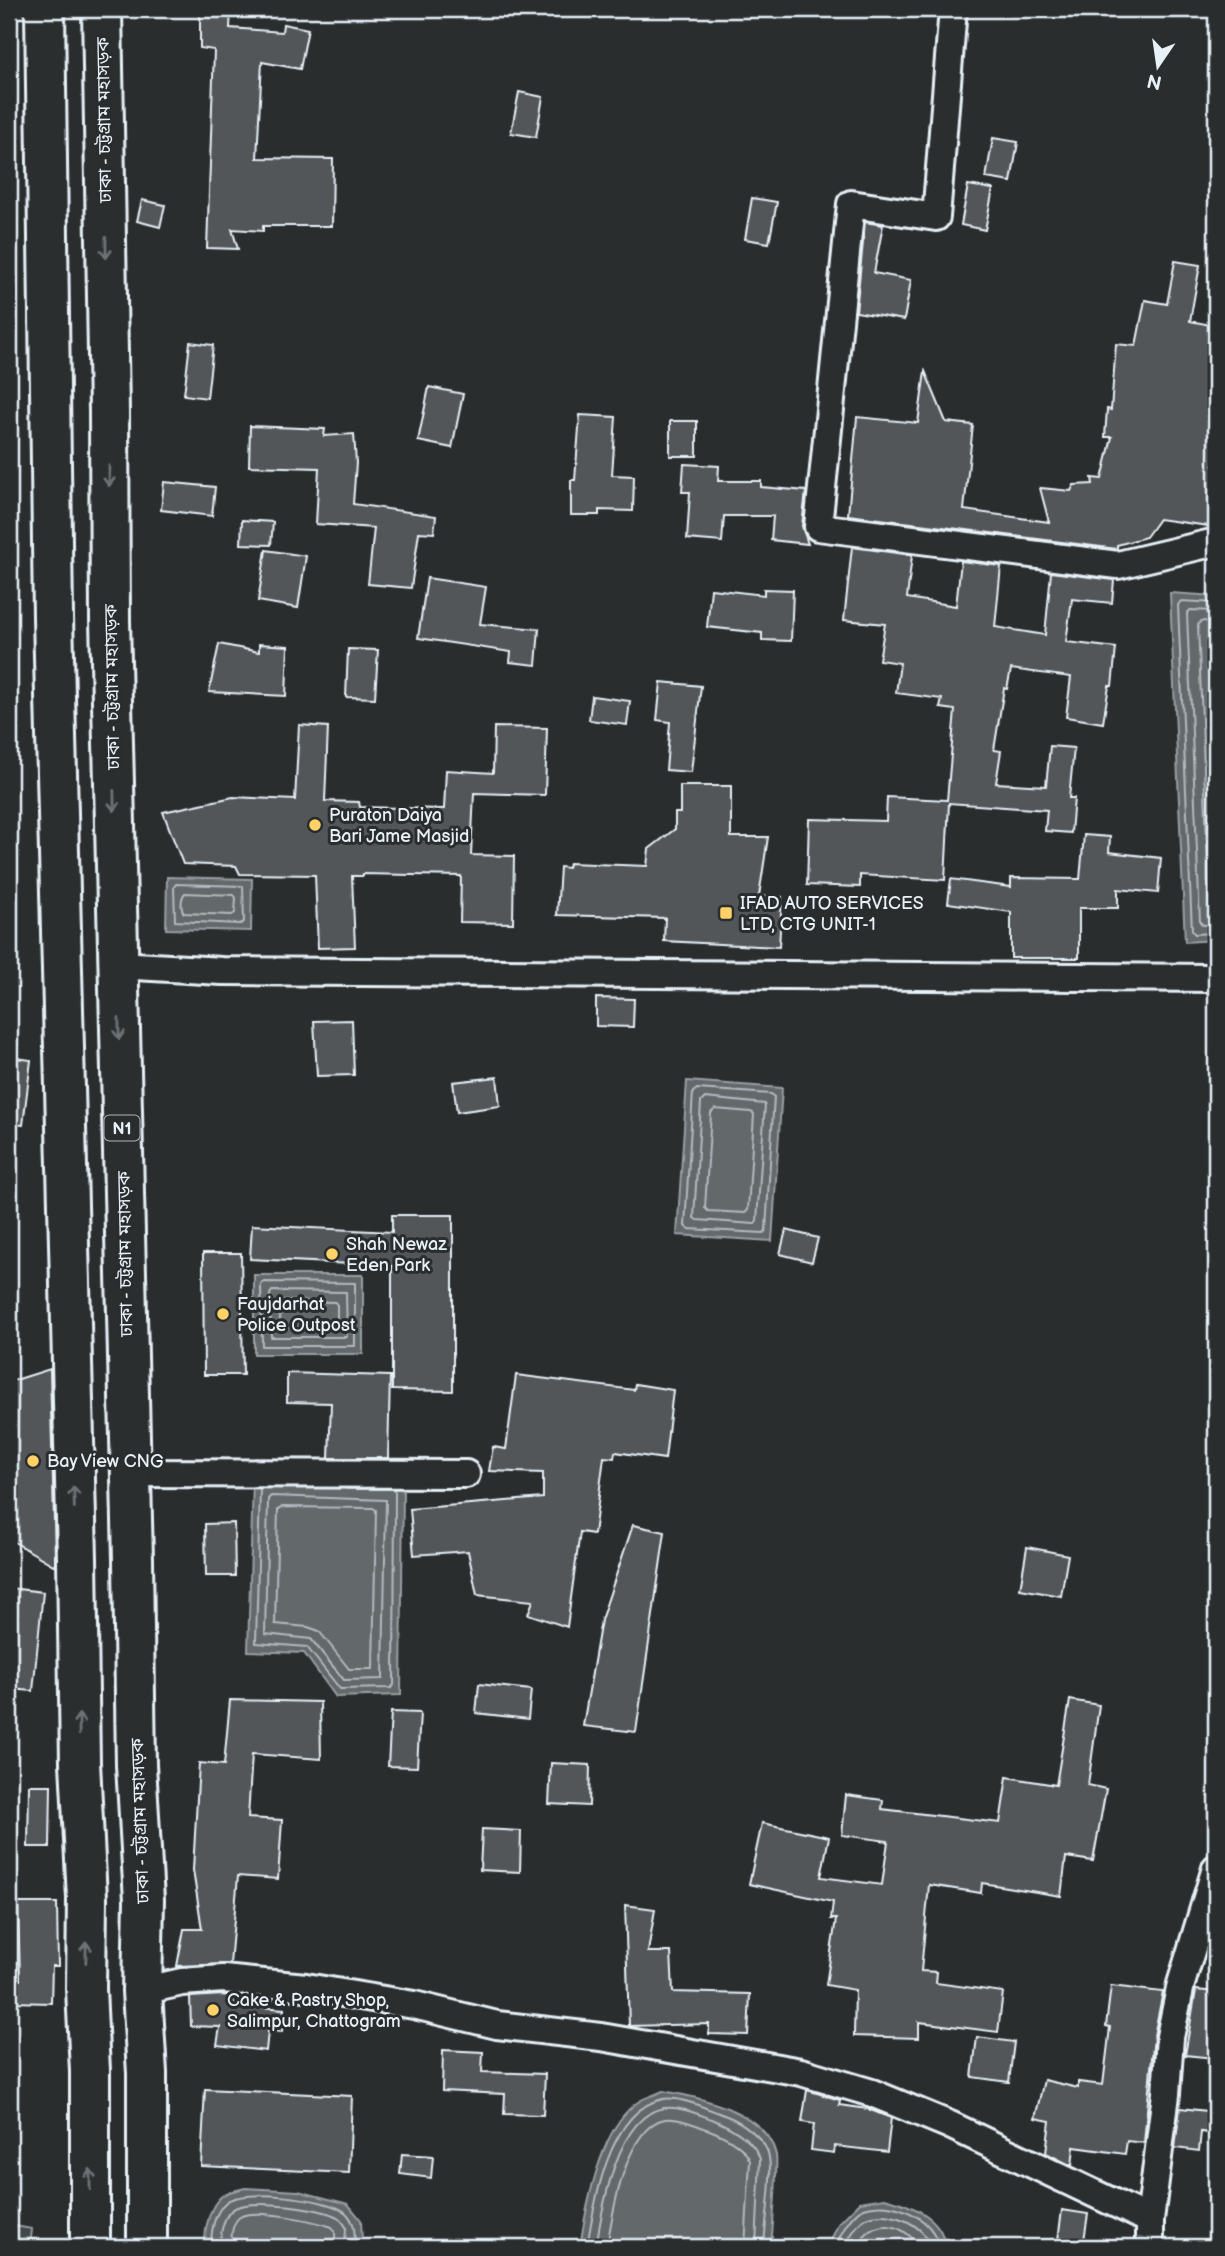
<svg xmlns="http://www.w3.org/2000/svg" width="1225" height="2256" font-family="'Balsamiq Sans','Noto Sans Bengali',sans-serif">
<rect width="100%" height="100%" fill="#2a2d2e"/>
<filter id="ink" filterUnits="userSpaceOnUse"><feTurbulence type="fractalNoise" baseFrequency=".0143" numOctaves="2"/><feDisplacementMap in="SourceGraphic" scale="14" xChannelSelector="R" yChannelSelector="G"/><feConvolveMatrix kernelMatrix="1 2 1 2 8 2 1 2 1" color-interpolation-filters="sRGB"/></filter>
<g filter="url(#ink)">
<!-- green -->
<polygon fill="#424648" stroke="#959ca0" stroke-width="2" points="9,2225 32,2229 30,2247 9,2247"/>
<!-- water -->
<g fill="#63686b" stroke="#989fa3" stroke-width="2">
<polygon points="1170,593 1216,596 1216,940 1185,942"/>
<polygon points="167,877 252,879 251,931 166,929"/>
<polygon points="687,1081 782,1088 772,1241 677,1235"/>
<rect x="254" y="1275" width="109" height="79"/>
<polygon points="253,1480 403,1483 401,1695 336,1697 304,1653 248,1651"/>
<path d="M663 2091C699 2097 767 2112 776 2155 777 2161 776 2170 776 2177 775 2200 773 2224 771 2247H580C586 2207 601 2126 638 2102 645 2097 655 2095 663 2091Z"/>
<path d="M245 2188 298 2191 348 2204 361 2220 362 2242 360 2247H205C204 2231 209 2205 223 2195 229 2191 239 2190 245 2188Z"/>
<path d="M885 2198C911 2205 943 2217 945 2247H828L838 2224 860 2202Z"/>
</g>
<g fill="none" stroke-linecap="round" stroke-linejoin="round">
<!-- shore -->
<g stroke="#b3bac0" stroke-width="2">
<polyline points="1216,603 1181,601 1178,605 1192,931 1195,934 1216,933"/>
<polyline points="1216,611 1190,610 1187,614 1200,922 1203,925 1216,924"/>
<polyline points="1216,622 1201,621 1198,625 1210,911 1216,914"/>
<polygon points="176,884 243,886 244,922 240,924 175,921 174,887"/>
<path d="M185 893 234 895 236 898 235 913 232 915 184 913C180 909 181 897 185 893Z"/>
<polygon points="697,1089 771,1094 774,1096 766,1230 764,1233 688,1229 685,1226 693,1092"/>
<polygon points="705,1098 765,1104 757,1221 755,1224 697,1220 694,1218 701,1102"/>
<polygon points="715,1109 751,1112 754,1114 748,1210 745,1213 708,1211 705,1208 711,1113"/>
<polygon points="263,1282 355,1283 355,1346 262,1346 261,1285"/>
<polygon points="272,1291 346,1292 347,1337 271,1337 270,1294"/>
<path d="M283 1301 335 1302 337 1305V1326L333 1328 282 1327C279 1322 278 1306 283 1301Z"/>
<polyline points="260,1488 256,1643 307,1647 340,1689 391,1688 394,1685 395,1492 392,1489 347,1489"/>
<polygon points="271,1496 386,1500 383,1679 344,1680 311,1639 265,1634 268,1499"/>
<polygon points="282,1507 373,1508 376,1510 373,1669 349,1669 319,1631 308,1627 275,1624 278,1510"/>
<path d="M211 2247C211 2232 214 2213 226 2202 242 2188 331 2198 346 2213 356 2223 355 2234 354 2247"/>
<path d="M220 2247C220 2235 223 2214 235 2208 252 2199 323 2207 339 2218 340 2219 345 2225 346 2227L345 2247"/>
<path d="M231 2247C231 2238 232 2222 240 2217 255 2208 315 2221 332 2227L335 2231V2247"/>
<path d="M587 2247C594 2203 609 2109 663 2099 680 2096 708 2109 724 2115 741 2121 766 2138 769 2157 773 2182 765 2221 764 2247"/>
<path d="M596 2247C602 2209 617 2115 664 2108 679 2106 698 2114 712 2119 731 2127 754 2139 760 2159L756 2247"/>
<path d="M607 2247C612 2215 626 2126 665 2119 678 2117 695 2125 707 2129 723 2135 744 2145 750 2161L745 2247"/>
<path d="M835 2247C841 2234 850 2214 864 2208 890 2198 936 2218 938 2247"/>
<path d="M845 2247C850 2237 857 2221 869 2217 890 2209 926 2225 930 2247"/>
<path d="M857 2247C871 2217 903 2221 919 2247"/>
</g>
</g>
<!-- building -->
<g fill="#535759" stroke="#e8f1f8" stroke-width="2">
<polygon points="200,9 231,9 230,28 282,32 283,24 308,29 300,69 262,62 257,158 333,159 332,226 263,226 263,231 232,229 238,249 207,248 214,50 200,48"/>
<polygon points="519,92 543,97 536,137 511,133"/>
<polygon points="993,138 1018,142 1011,182 986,178"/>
<polygon points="968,185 993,189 985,230 961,225"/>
<polygon points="752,198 777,202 769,243 745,239"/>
<polygon points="142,200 165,205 160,227 137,221"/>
<polygon points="865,222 883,225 874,273 911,280 904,320 856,312"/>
<polygon points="1175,261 1200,265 1190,321 1216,326 1216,437 1213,467 1216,467 1216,527 1159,519 1146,537 1117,545 1117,549 848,515 857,417 918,423 925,371 946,422 973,425 964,510 1049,522 1040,488 1071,491 1074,485 1093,484 1092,478 1102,479 1112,437 1105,437 1107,409 1111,410 1116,344 1136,346 1145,300 1167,304"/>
<polygon points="190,342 213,345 207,398 184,395"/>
<polygon points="429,387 463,394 452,448 418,441"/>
<polygon points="580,415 616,417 612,475 634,476 633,511 599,510 599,515 571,515 571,480 575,480"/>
<rect x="670" y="421" width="27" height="35"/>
<polygon points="250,426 325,429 324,436 354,434 356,463 353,504 436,516 434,533 419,532 411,588 368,584 374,528 316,524 319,468 249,466"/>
<polygon points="684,464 719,466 718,481 761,481 761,487 806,491 802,526 808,544 771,540 773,516 724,516 722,542 687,539 690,492 682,492"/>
<polygon points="164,482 215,487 212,516 161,510"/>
<polygon points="242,520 273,522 271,545 241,544"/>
<polygon points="852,547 912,555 907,598 956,606 961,561 1001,566 995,627 1045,635 1051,572 1114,580 1112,603 1072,599 1066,642 1116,648 1112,686 1109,686 1103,723 1066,717 1071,677 1011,669 1007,689 1004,688 994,750 1001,751 996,783 1046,786 1050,746 1074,748 1069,798 1074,798 1071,833 1045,831 1047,810 949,803 945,880 860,875 860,887 807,885 809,819 886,821 887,797 947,800 955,710 940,708 942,699 896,693 900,663 879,660 885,624 844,620"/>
<polygon points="266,550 306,556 298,608 258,601"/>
<polygon points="427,578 486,587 480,624 539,629 536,665 510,662 511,652 418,638"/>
<polygon points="711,589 764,595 764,589 793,590 791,641 762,640 762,633 707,627"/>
<polygon points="219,644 259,652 259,644 288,646 286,696 209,692"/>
<polygon points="348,649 378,650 375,698 346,697"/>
<polygon points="661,682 701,686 691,772 666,770 670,722 657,720"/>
<polygon points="592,696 630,701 627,725 589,720"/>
<polygon points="299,725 328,727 325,801 359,802 360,807 444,809 446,770 493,773 494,727 547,728 545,795 474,793 471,855 514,856 513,923 460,922 461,876 363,874 363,876 352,876 355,947 318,948 315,875 240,874 236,866 183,864 163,812 233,797 295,800"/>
<polygon points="680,786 731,786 731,837 768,837 759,896 782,897 779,947 664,941 665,918 557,915 560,867 568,868 569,863 647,866 649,849 675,829 675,813 680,813"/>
<polygon points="1084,835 1110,837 1109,852 1161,858 1158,893 1118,889 1118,908 1079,908 1079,958 1011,958 1011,912 948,903 951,879 1011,887 1011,878 1080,879"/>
<polygon points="596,998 634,999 633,1027 596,1026"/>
<polygon points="352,1020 354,1075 317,1076 314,1021"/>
<polygon points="9,1057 31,1060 23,1125 9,1124"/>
<polygon points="497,1077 500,1106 457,1112 453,1082"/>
<polygon points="392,1215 453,1215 453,1391 392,1390 392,1266 250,1259 252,1225 392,1232"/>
<polygon points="786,1230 818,1238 812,1262 780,1254"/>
<polygon points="203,1253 241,1253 243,1375 204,1375"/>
<polygon points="50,1369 55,1558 55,1566 9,1539 9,1382"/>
<polygon points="287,1373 390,1376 388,1458 329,1458 331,1403 287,1402"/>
<polygon points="516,1375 634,1390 635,1384 673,1390 665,1459 615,1452 614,1458 604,1457 594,1534 580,1532 567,1627 528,1614 533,1601 477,1595 468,1551 414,1555 410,1509 543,1498 543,1473 489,1471 493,1447 506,1449"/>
<polygon points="234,1523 235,1576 206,1576 205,1524"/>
<polygon points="633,1525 665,1532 636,1732 583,1726 601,1620"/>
<polygon points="1027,1547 1068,1555 1061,1596 1020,1589"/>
<polygon points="9,1588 43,1592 33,1691 9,1689"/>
<polygon points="479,1684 531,1690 528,1719 476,1713"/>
<polygon points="230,1700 320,1702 321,1759 252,1754 248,1818 282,1820 278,1879 238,1876 230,1964 177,1966 184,1929 202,1929 193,1870 199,1763 224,1765"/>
<polygon points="1070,1700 1099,1705 1088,1785 1106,1789 1093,1861 1066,1857 1061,1896 982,1883 981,1893 929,1885 921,1971 937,1972 936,1983 1003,1992 998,2032 919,2022 919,2038 854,2036 855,1990 826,1985 836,1919 831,1919 833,1902 749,1884 762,1823 829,1837 821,1877 882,1885 888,1841 842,1835 846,1795 883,1800 882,1809 1000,1823 1007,1777 1056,1785"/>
<polygon points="391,1712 420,1713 417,1767 388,1766"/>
<polygon points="551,1763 590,1765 589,1806 549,1804"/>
<polygon points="29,1785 51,1785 50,1847 28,1847"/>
<polygon points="482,1829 521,1831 520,1872 480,1870"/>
<polygon points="18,1903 57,1903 58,1966 52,1966 51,2003 10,2002 11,1979 20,1980"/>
<polygon points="625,1905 655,1909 648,1952 671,1952 673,1992 750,1994 748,2035 709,2034 709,2024 629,2026"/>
<polygon points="1111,1986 1163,1992 1154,2036 1144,2143 1127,2141 1125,2154 1074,2147 1072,2166 1046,2153 1050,2121 1035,2118 1044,2080 1078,2088 1078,2082 1103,2085 1110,2027 1106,2026"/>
<polygon points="1196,1990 1216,1992 1214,2058 1185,2055"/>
<polygon points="223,1995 233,1996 234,2005 284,2009 282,2032 268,2031 266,2051 217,2045 220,2027 191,2026 190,1997"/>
<polygon points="977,2037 1014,2042 1009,2082 972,2077"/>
<polygon points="443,2050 483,2052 482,2072 545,2074 543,2115 504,2114 505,2094 442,2091"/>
<polygon points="205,2089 352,2096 349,2173 201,2166"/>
<polygon points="807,2090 840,2100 839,2105 868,2109 891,2118 887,2152 835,2146 834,2153 811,2150 814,2124 802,2122"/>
<polygon points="1180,2108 1216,2112 1216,2134 1201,2132 1199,2151 1175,2148"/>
<polygon points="402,2154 433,2156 431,2178 400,2174"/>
<polygon points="1062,2210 1088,2214 1083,2247 1057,2247"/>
</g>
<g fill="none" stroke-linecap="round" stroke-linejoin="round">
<defs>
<g id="street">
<polyline points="953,9 936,217 851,204 818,527 1118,565 1216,542"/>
<polyline points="118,965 222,971 1216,978"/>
<polyline points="130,1473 466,1474"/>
<polyline points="142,1991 182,1982 223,1979 306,1987 414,2005 497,2025 601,2037 801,2072 872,2093 950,2125 1150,2220"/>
<polyline points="1150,2247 1150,2220 1166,2094 1170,2037 1181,1984 1216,1868"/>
</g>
<g id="highway">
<polyline points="45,9 53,617 77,1558 80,1763 87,1898 86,1989 90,2071 90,2247"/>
<polyline points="102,9 109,412 110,620 133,1560 136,1765 144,1900 142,1991 147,2073 147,2247"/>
</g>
</defs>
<!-- street casing -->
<use href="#street" stroke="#e8f1f8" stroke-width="32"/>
<!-- highway casing -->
<use href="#highway" stroke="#e8f1f8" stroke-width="44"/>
<!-- street -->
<use href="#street" stroke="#2a2d2e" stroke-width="26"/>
<!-- highway -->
<use href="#highway" stroke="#2a2d2e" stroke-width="38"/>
</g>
<!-- one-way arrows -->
<defs><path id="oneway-shaft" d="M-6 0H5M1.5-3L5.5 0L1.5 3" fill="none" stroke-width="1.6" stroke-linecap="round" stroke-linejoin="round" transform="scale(1.75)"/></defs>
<g stroke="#6c7275">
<use href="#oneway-shaft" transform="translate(106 248) rotate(89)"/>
<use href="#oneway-shaft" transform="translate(109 476) rotate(90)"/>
<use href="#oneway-shaft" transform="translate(114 801) rotate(89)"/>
<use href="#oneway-shaft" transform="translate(119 1029) rotate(89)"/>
<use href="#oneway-shaft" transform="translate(74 1497) rotate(-92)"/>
<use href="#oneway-shaft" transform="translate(79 1724) rotate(-91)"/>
<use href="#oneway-shaft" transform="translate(86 1952) rotate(-89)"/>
<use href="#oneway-shaft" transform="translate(90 2179) rotate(-90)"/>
</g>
</g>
<!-- markers -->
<g fill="#ffd166" stroke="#2a2d2e" stroke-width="2.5">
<circle cx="315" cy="825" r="7"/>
<rect x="719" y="906" width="14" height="14" rx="3.5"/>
<circle cx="332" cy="1254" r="7"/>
<circle cx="223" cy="1314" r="7"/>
<circle cx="33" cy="1461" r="7"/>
<circle cx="213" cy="2010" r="7"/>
</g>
<g text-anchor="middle" stroke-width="6" stroke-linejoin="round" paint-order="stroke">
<!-- shield labels -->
<rect fill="#2a2d2e" stroke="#afb6bb" stroke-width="2" x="104.5" y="1115.5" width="35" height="25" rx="5"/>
<g font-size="16" font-weight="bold" fill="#e8f1f8">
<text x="122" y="1134">N1</text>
</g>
<!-- street labels -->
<g font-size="18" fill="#e8f1f8" stroke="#2a2d2e">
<text transform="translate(104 120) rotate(-91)" y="6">ঢাকা - চট্টগ্রাম মহাসড়ক</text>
<text transform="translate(112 687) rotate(-91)" y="6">ঢাকা - চট্টগ্রাম মহাসড়ক</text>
<text transform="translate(125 1254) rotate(-91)" y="6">ঢাকা - চট্টগ্রাম মহাসড়ক</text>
<text transform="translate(140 1821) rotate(-92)" y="6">ঢাকা - চট্টগ্রাম মহাসড়ক</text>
</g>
<!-- poi labels -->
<g font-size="18" fill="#e8f1f8" stroke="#2a2d2e" text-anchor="start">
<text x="329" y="821">Puraton Daiya<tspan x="329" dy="21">Bari Jame Masjid</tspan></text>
<text x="740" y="909">IFAD AUTO SERVICES<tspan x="740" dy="21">LTD, CTG UNIT-1</tspan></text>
<text x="346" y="1250">Shah Newaz<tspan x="346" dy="21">Eden Park</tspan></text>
<text x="237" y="1310">Faujdarhat<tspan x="237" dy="21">Police Outpost</tspan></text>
<text x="47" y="1467">Bay View CNG</text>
<text x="227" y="2006">Cake &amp; Pastry Shop,<tspan x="227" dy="21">Salimpur, Chattogram</tspan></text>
</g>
</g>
<!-- margin -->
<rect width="1225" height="2256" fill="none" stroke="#2a2d2e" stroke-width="35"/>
<rect x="18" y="18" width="1190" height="2221" fill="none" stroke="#e8f1f8" stroke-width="2.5" filter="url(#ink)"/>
<!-- north arrow -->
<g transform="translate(1158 66) rotate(193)" stroke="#2a2d2e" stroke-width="5" paint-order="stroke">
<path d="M0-5L12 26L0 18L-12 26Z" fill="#e8f1f8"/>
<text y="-10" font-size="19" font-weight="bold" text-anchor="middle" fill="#e8f1f8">N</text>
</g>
</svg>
